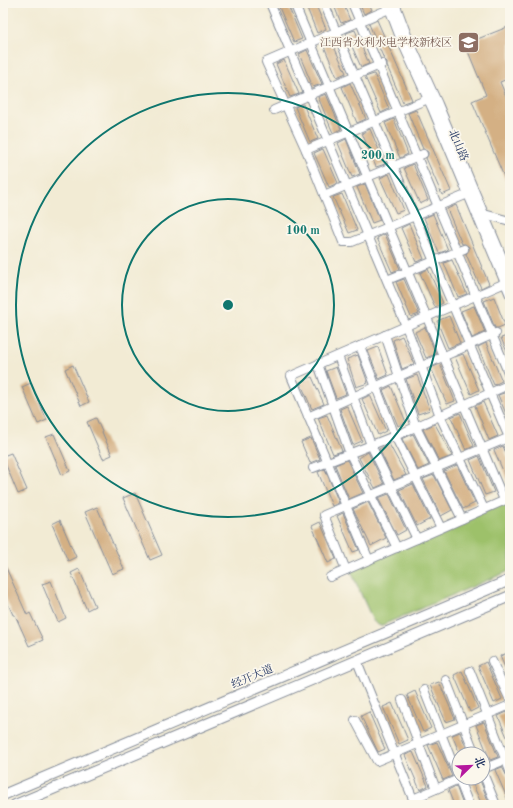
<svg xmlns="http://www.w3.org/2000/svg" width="513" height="808" font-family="'Old Standard TT','Noto Serif SC',serif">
<rect width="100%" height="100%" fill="#fbf7ec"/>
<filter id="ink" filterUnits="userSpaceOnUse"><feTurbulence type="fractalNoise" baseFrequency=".025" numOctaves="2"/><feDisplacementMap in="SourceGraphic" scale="8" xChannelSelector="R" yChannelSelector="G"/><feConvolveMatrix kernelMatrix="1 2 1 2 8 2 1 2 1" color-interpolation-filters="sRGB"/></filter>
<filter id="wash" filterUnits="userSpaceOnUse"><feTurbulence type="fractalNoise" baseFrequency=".012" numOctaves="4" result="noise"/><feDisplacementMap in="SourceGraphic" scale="16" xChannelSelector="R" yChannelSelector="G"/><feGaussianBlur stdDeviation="0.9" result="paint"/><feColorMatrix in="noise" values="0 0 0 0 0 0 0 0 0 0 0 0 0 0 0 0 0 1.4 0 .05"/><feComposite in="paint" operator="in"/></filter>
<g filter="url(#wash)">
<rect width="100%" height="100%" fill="#f2ebd4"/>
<!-- green -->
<polygon fill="#9dc16b" stroke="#5c7864" points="510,499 510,569 507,572 380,626 373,621 350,569"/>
<g id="blocks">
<!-- building -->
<g fill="#d4b084">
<polygon points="283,3 287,3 302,39 294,42 278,5"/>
<polygon points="305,3 315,3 326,29 317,33"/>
<polygon points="333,3 343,3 350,20 341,23"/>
<polygon points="359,3 369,3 372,10 364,14"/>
<polygon points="377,20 412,100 403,103 387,66 387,62 384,59 369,24"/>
<polygon points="510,26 510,78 500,82 510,105 510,191 472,101 486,95 465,44"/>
<polygon points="355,30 369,64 361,67 346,33"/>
<polygon points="331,40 346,73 337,77 323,44"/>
<polygon points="307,50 322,84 313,87 299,54"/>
<polygon points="284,60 299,94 290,97 276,64"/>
<polygon points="374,74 389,109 381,113 365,77"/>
<polygon points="350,83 366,119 357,123 342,87"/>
<polygon points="326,94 341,129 333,133 318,97"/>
<polygon points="303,104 318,139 310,142 295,107"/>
<polygon points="416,110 451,191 442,195 426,158 428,155 428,152 423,149 408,113"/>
<polygon points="394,119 408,154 400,158 385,123"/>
<polygon points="370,129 385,164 376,167 362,133"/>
<polygon points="346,139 360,174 352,177 338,143"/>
<polygon points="323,149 338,183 329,187 314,153"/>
<polygon points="413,164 428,200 420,204 404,168"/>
<polygon points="389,174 404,210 396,213 380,178"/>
<polygon points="365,184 380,220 372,223 357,187"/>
<polygon points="342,194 357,230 349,233 333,197"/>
<polygon points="456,205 489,284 481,288 466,254 469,250 469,247 465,244 462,244 447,209"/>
<polygon points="433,214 448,250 439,253 424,218"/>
<polygon points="409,224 424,259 416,262 401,228"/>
<polygon points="385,234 400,269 392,272 377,238"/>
<polygon points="452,260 467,294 458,297 444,263"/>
<polygon points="428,269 443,303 435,307 420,273"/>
<polygon points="404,279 419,314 411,317 396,282"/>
<polygon points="494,297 505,325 498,328 495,328 484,301"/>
<polygon points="474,306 485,332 472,338 461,311"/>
<polygon points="449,316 460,343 448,348 437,321"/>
<polygon points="425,327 436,354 426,358 415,332"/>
<polygon points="510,335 510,359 501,338"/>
<polygon points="402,336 414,364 402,369 393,340"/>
<polygon points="486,343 502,381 494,385 478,347"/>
<polygon points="378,347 388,375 379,379 368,351"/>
<polygon points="463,354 479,390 471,394 455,357"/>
<polygon points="358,355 368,383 356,387 347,359"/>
<polygon points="440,364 455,401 447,404 431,368"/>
<polygon points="73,365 89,402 81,406 65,369"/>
<polygon points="336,367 346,394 336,398 326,371"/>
<polygon points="417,375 430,410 418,414 406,379"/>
<polygon points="312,377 324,404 312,409 300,382"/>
<polygon points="31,383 47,420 38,424 22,387"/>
<polygon points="391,386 406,422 398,426 383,390"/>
<polygon points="507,392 510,399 510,423 498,395"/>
<polygon points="370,395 386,431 378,435 362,399"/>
<polygon points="483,402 498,436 489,440 475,406"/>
<polygon points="347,406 362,441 353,445 340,409"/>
<polygon points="460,413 474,446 466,450 451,417"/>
<polygon points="327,415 342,451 333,454 318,418"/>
<polygon points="96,418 112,455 103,459 87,422"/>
<polygon points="435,424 452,456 439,461 423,429"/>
<polygon points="54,434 70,471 62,475 46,437"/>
<polygon points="413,434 429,465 418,470 402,439"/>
<polygon points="311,438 320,459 310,463 301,442"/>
<polygon points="389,444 406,475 394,480 379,449"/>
<polygon points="503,446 510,463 510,487 494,450"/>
<polygon points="368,452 384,484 375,488 359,458"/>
<polygon points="11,453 27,490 18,494 3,458 3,456"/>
<polygon points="479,456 494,492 485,495 470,460"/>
<polygon points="347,460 363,493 349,499 335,465"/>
<polygon points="457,465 475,503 463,509 444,471"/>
<polygon points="325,469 339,503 332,506 318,472"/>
<polygon points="434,475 452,510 441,516 423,479"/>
<polygon points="413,484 430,519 417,526 399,490"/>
<polygon points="135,493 162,555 150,560 123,498"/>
<polygon points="389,494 406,530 397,535 378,498"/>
<polygon points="368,502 386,538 371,546 353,509"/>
<polygon points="97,507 124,569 112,574 85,512"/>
<polygon points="343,513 359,550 353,552 337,516"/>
<polygon points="60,520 76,557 68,561 52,524"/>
<polygon points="320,522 336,559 328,563 312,526"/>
<polygon points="3,561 27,615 30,613 43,640 29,646 15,615 13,615 3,592"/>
<polygon points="79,569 95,606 87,610 71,573"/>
<polygon points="51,581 66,618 58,622 42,584"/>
<polygon points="510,652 510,679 500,656"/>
<polygon points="486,662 502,699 494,703 478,666"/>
<polygon points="462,671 478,708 470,712 454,675"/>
<polygon points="439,682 455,719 446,722 430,685"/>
<polygon points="415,691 431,728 423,732 407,695"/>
<polygon points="392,703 408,740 399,744 383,707"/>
<polygon points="369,712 385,749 378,752 361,716"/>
<polygon points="507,712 510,720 510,744 498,716"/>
<polygon points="484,722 498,757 490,760 476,725"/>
<polygon points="460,732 469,754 460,754 452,735"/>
<polygon points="437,742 452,776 443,780 428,745"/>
<polygon points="413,752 428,786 420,790 405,755"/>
<polygon points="502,767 510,782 510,805 495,770"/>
<polygon points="470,778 479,778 490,805 482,805"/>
<polygon points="456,786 463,805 454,805 448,790"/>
</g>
</g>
</g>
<g filter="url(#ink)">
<use href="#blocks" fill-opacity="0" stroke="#868d99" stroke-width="1"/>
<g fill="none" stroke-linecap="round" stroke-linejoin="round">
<defs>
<g id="minor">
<polyline points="270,3 406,326 440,416 484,509"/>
<polyline points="294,3 504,500"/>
<polyline points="324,3 510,440"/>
<polyline points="352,3 510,377"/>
<polyline points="387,3 401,40 432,108 510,295"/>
<polyline points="395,3 408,38 438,104 510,276"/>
<polyline points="389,9 266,62 306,150 343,242 352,242 468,194"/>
<polyline points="274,110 382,64"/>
<polyline points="306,150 428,99"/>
<polyline points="324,195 423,154"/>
<polyline points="484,214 510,221"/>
<polyline points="506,265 510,255"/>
<polyline points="387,280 464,249"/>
<polyline points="385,335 416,427 462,519"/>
<polyline points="360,346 395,436 441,528"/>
<polyline points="338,356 371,445 417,539"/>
<polyline points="318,364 350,454 397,548"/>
<polyline points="308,417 496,333"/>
<polyline points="313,468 402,433 510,384"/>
<polyline points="369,560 291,376 505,283"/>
<polyline points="346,570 324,515 510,437"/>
<polyline points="330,577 510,498"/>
<polyline points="357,661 413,799 461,778"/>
<polyline points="492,661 510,700"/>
<polyline points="470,671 510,771"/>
<polyline points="446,680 475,754"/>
<polyline points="424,690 469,805"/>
<polyline points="402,700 436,789"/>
<polyline points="355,720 377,761 510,705"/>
<polyline points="483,769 510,758"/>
<polyline points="483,773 496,805"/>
</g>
<g id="major">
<polyline points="3,795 510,580"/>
<polyline points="15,805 510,596"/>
</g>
</defs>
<!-- minor casing -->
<use href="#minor" stroke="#868d99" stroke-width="10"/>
<!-- major casing -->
<use href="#major" stroke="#868d99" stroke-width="12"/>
<!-- minor -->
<use href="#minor" stroke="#fff" stroke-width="8"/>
<!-- major -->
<use href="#major" stroke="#fff" stroke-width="10"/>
</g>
</g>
<!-- distance rings -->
<g fill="none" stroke="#0f766e" stroke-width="2">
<circle cx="228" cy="305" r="106"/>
<circle cx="228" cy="305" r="212"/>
</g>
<!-- icons -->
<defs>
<symbol id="university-square" viewBox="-11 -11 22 22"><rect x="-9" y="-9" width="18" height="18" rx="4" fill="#8d6e63" stroke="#fbf7ec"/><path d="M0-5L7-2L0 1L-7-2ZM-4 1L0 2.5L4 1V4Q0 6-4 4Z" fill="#fff"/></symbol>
</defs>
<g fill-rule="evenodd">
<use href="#university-square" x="456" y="30" width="25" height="25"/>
</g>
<g text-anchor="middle" stroke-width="3.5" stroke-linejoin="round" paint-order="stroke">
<!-- education labels -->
<g font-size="11" fill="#785e54" stroke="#fbf7ec" text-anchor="end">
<text x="452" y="46">江西省水利水电学校新校区</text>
</g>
<!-- street labels -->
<g font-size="11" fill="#1b2f5e" stroke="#fbf7ec">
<text transform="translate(459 145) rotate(67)" y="4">北山路</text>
<text transform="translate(252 676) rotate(-23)" y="4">经开大道</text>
</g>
</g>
<circle cx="228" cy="305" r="6" fill="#0f766e" stroke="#fbf7ec" stroke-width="2"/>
<g font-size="12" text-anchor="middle" font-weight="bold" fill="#0f766e" stroke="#fbf7ec" stroke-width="3.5" stroke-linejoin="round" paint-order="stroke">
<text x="378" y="159">200 m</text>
<text x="303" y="234">100 m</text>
</g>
<!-- margin -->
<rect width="513" height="808" fill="none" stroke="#fbf7ec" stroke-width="16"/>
<!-- north arrow -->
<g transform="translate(471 766) rotate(67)"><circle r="19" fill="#fbf7ec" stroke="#a1a7b3"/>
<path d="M0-3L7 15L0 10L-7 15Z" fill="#b5179e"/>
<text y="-6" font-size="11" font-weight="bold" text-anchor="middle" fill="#1b2f5e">北</text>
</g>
</svg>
